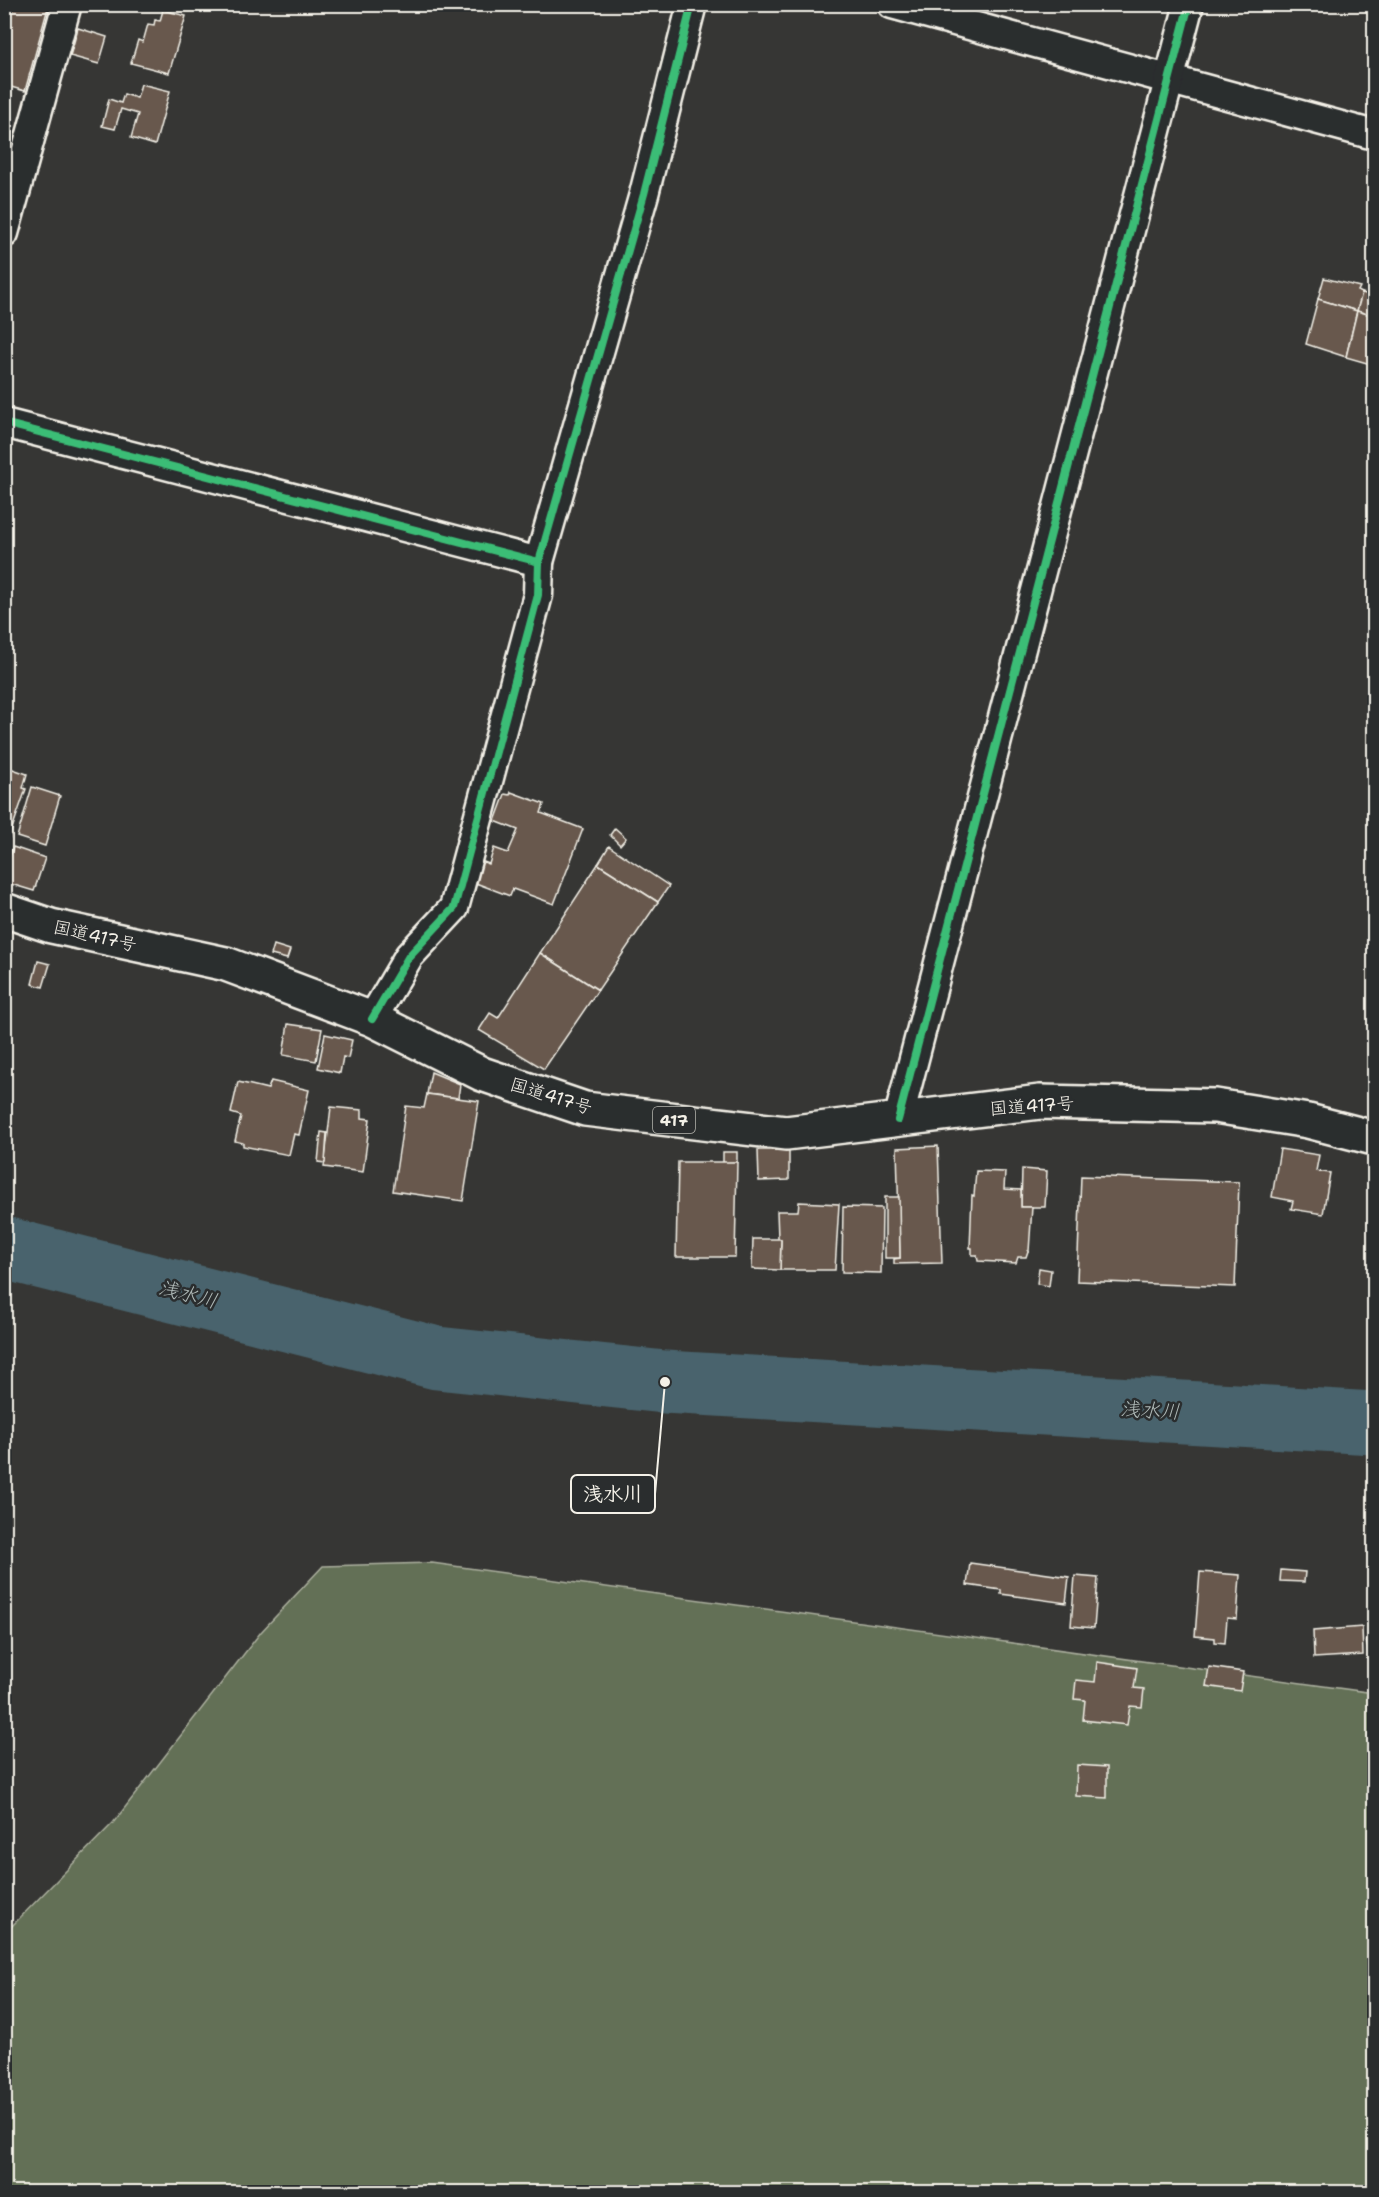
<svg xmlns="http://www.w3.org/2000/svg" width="1379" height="2197" font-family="'Shantell Sans','Klee One',sans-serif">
<rect width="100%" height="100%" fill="#363634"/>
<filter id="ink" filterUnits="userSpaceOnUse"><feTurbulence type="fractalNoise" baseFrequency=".0167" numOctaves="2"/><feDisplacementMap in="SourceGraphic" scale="12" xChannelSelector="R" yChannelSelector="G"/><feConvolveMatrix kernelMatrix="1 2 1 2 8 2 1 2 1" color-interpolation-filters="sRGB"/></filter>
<g filter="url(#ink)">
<!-- green -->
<polygon fill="#636f56" stroke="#acb09f" stroke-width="1.5" points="432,1563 1374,1693 1374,2192 5,2192 4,1934 113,1823 261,1632 323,1566"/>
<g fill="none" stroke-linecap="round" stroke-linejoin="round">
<!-- river -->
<polyline stroke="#48646d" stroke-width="63" points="4,1248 437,1358 665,1382 1374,1423"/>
</g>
<!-- building -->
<g fill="#67594e" stroke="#f4f1e8" stroke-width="1.5">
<polygon points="14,4 49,4 25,91 4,85 4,16 10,18"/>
<polygon points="163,10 186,16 169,73 131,63 138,40 143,42 148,24 154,25 155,20 160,21"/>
<polygon points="78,28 107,37 99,64 70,56"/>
<polygon points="141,84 170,91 155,145 131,138 138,114 121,109 115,129 102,126 109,99 121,103 124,94 137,98"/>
<polygon points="1324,278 1360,287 1358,291 1362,293 1357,311 1318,299"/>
<polygon points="1362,293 1374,296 1374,316 1357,311"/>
<polygon points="1318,299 1357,311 1346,357 1306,344"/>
<polygon points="1357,311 1374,316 1374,365 1346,357"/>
<polygon points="4,766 27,774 23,788 26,789 8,840 4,839"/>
<polygon points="32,787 60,796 45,846 17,837"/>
<polygon points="511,792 544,804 541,813 583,829 554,904 513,889 510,896 473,882 481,861 489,864 494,848 508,853 518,830 495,821 505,794 510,795"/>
<polygon points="615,828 626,838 620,845 610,835"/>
<polygon points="609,846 669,886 658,902 598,864"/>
<polygon points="13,847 45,858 34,891 4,882 4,873"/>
<polygon points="598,864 658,902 598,990 540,953"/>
<polygon points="274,945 290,950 287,959 271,955"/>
<polygon points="540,953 598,990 544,1069 479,1030 490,1013 498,1018"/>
<polygon points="38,961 50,964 43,987 32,984"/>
<polygon points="288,1024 322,1029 316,1061 283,1055"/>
<polygon points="325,1034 352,1040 348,1058 343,1057 340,1073 318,1068"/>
<polygon points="431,1072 460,1084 458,1098 427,1094"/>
<polygon points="271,1081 309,1090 299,1135 294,1134 289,1155 243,1146 243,1143 235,1141 241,1116 231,1113 238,1082 268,1089"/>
<polygon points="427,1094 479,1101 463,1201 393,1191 406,1106 424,1108"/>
<polygon points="331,1107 362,1110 362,1118 370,1119 363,1172 324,1167"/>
<polygon points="321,1132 327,1133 325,1163 318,1162"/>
<polygon points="938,1146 942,1263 894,1264 894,1259 900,1258 897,1148"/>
<polygon points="1280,1149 1319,1155 1316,1171 1330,1173 1323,1214 1291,1209 1293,1201 1272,1197"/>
<polygon points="758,1150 789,1150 789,1180 759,1181"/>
<polygon points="723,1152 737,1152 737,1162 723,1163"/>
<polygon points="678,1162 737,1162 735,1257 676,1257"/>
<polygon points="1022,1169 1047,1171 1045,1207 1021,1207"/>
<polygon points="976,1171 1005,1172 1004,1189 1021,1190 1021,1207 1032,1207 1029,1251 1028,1251 1026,1257 1018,1257 1016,1263 978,1261 977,1255 972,1255 972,1248 970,1248 972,1195 974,1196"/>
<polygon points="1081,1176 1239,1182 1235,1287 1077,1281"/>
<polygon points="885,1197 899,1197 900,1258 885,1258"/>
<polygon points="799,1202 839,1204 835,1270 780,1270 781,1239 778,1238 777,1211 798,1211"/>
<polygon points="843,1207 882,1208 881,1273 842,1272"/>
<polygon points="753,1239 781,1239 780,1270 752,1269"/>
<polygon points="1039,1268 1051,1270 1049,1286 1037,1284"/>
<polygon points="970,1563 1069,1577 1066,1603 1001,1594 1001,1590 967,1585"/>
<polygon points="1281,1570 1305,1572 1304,1582 1280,1581"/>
<polygon points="1200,1572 1240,1575 1237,1619 1227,1618 1225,1643 1215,1642 1215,1638 1195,1636"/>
<polygon points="1075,1576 1098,1578 1094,1628 1071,1626"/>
<polygon points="1362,1627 1363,1655 1314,1658 1313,1631"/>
<polygon points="1374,1638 1374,1652 1369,1654 1366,1640"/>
<polygon points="1097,1662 1137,1668 1134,1688 1144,1689 1142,1707 1130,1706 1127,1725 1083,1720 1085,1700 1074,1699 1076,1680 1095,1682"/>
<polygon points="1209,1667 1243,1672 1240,1691 1206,1686"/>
<polygon points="1077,1765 1107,1767 1107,1798 1076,1796"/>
</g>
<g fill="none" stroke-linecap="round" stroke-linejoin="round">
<defs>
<g id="minor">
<polyline points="892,4 1374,135"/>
<polyline points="4,233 67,4"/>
<polyline points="4,423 539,562"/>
<polyline points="372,1019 409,956 454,908 538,595 539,562 644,194 692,4"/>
<polyline points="898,1120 1189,4"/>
</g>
<polyline id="trunk" points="4,910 51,926 226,964 372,1019 482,1074 585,1109 786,1133 1040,1102 1215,1106 1308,1121 1374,1138"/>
</defs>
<!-- minor casing -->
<use href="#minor" stroke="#f4f1e8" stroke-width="33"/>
<!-- trunk casing -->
<use href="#trunk" stroke="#f4f1e8" stroke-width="38"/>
<!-- minor -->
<use href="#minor" stroke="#2a2d2e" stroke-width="28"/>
<!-- trunk -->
<use href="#trunk" stroke="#2a2d2e" stroke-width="33"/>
<defs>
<g id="cycleway">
<polyline points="4,423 539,562"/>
<polyline points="372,1019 409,956 454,908 538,595 539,562 644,194 692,4"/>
<polyline points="898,1120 1189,4"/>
</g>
</defs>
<!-- cycleway casing -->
<use href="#cycleway" stroke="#2a2d2e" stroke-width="11"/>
<!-- cycleway -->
<use href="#cycleway" stroke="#3abd76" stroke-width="8"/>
</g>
</g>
<g text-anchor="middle" stroke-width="5" stroke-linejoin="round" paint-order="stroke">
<!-- shield labels -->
<rect fill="#2a2d2e" stroke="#b7b6b0" stroke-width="1.5" x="653" y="1107" width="42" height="26" rx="4.5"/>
<g font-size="16" font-weight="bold" fill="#f4f1e8">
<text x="674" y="1126">417</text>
</g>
<!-- street labels -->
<g font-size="18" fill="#f4f1e8" stroke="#2a2d2e">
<text transform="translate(95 936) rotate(13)" y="6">国道417号</text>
<text transform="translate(551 1096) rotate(17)" y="6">国道417号</text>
<text transform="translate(1032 1106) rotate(-4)" y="6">国道417号</text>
</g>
<!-- water labels -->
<g font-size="20" font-style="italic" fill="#afb9b7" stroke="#2a2d2e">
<text transform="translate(188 1294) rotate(14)" y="7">浅水川</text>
<text transform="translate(1150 1410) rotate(3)" y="7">浅水川</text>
</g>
</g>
<!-- callouts -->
<path fill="none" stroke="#f4f1e8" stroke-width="2" d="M665 1382L655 1494"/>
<circle fill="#f4f1e8" stroke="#2a2d2e" stroke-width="2" cx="665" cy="1382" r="6"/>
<rect fill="#2a2d2e" stroke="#f4f1e8" stroke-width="2" x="571" y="1475" width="84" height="38" rx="6"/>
<g font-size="20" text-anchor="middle" font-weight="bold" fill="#f4f1e8">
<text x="613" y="1501">浅水川</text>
</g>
<!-- margin -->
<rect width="1379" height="2197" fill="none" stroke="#2a2d2e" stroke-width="24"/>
<rect x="12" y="12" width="1355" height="2173" fill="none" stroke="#f4f1e8" stroke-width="2" filter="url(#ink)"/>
</svg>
